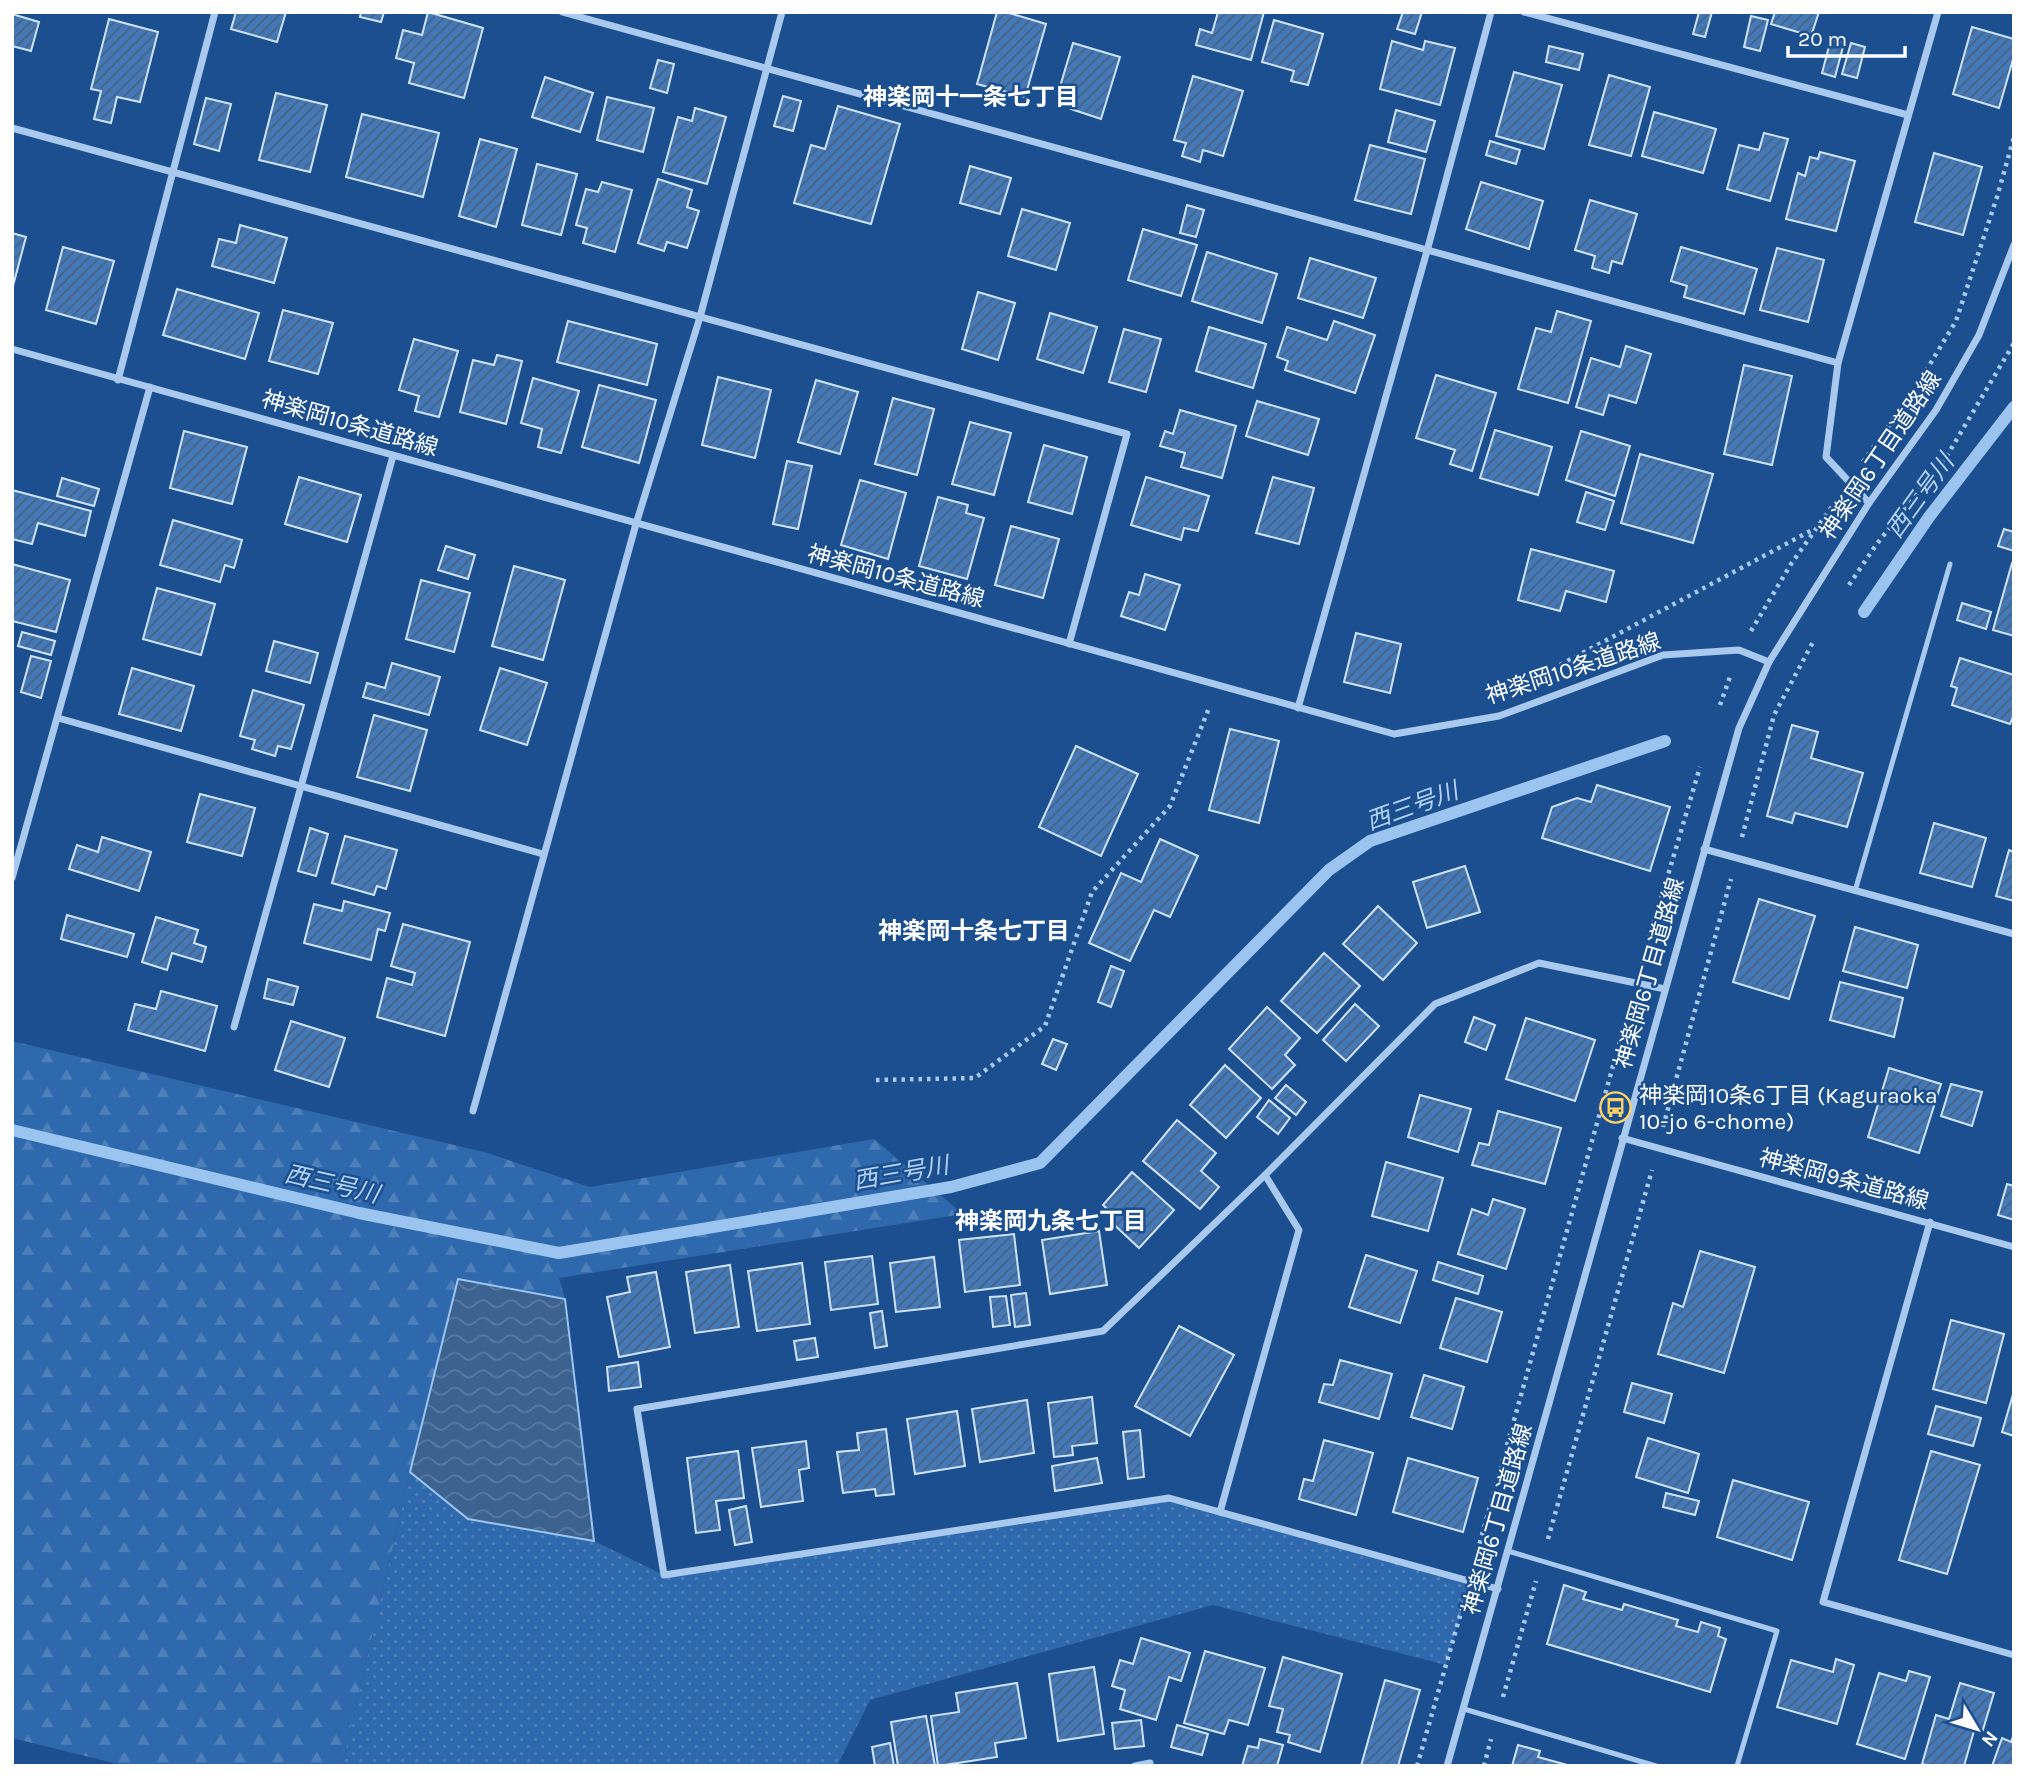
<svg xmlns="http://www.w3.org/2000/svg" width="2026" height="1778" font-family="Karla,'Noto Sans JP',sans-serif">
<defs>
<pattern id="green-dots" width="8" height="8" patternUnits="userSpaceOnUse" patternTransform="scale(1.75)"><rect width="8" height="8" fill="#2e69ad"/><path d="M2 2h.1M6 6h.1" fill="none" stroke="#4d80b9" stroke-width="1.8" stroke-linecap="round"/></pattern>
<pattern id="forest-firs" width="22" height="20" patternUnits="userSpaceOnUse" patternTransform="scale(1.75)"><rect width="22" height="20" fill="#2e69ad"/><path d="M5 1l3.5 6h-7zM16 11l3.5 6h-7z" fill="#4d80b9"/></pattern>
<pattern id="water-waves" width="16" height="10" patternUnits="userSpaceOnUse" patternTransform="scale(1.75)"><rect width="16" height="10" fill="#3c6290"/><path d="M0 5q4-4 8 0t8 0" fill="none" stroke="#597aa1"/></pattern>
<pattern id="building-hatch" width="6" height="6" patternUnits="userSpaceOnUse" patternTransform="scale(1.75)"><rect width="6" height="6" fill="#4478b7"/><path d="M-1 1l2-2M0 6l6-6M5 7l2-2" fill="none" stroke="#486282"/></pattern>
</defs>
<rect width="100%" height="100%" fill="#1b4f8f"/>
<!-- green -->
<polygon fill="url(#green-dots)" points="410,1472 468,1519 594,1541 664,1575 1169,1498 1470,1581 1446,1665 1213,1605 870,1700 837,1766 342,1766"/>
<!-- forest -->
<polygon fill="url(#forest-firs)" points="12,1041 484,1152 590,1187 874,1139 963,1214 559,1278 565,1299 458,1279 410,1472 342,1766 126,1766 12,1738"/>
<!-- water -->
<polygon fill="url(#water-waves)" stroke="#9cc4f0" stroke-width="2" points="458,1279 565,1299 594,1541 468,1519 410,1472"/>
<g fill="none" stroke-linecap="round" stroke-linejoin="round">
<!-- stream -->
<g stroke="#9cc4f0" stroke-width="12">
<polyline points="1864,612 1929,517 2014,407"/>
<polyline points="12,1130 359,1213 559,1253 951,1187 1040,1163 1329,870 1370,841 1665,741"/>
</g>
</g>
<!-- building -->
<g fill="url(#building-hatch)" stroke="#cfe3fa" stroke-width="2">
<polygon points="236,12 286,12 277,42 231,29"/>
<polygon points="361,12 384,12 381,22 360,17"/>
<polygon points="428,12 483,28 464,98 409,83 414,63 396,58 403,30 422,35"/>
<polygon points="997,12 1006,12 1046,24 1025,97 977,84"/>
<polygon points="1218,12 1264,12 1251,60 1196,45 1200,29 1212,33"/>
<polygon points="1403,12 1422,12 1415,34 1397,29"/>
<polygon points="1699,12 1712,12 1705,37 1693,34"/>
<polygon points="1775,12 1819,12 1811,36 1771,24"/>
<polygon points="12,14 39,22 31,51 12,46"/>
<polygon points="1751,16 1768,20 1760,51 1744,47"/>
<polygon points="109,19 158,32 140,102 117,97 111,123 94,119 101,91 91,89"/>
<polygon points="1274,20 1323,34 1308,85 1291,81 1294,71 1262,62"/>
<polygon points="1972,27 2014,39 2014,56 1999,108 1953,94"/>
<polygon points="1831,39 1844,43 1835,77 1822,73"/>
<polygon points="1392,41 1423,50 1425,41 1455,48 1440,105 1380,89"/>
<polygon points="1073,43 1120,57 1101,119 1071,109 1075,95 1059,90"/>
<polygon points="1851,43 1865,47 1857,78 1842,74"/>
<polygon points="1549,46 1583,54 1579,70 1546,62"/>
<polygon points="658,60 674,64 667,93 650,88"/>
<polygon points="1514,72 1562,85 1544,149 1496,136"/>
<polygon points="1609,75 1650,87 1631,156 1589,145"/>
<polygon points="1193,76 1243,91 1223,156 1203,150 1200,162 1182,156 1186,143 1174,140"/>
<polygon points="545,77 593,93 580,132 532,117"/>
<polygon points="276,93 327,105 310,172 259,160"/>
<polygon points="783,96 801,101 793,131 774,126"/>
<polygon points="607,97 654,108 643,152 597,140"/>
<polygon points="206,98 231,104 219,151 194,144"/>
<polygon points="838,106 900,124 871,224 794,203 811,145 825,149"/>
<polygon points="695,108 726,117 707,184 663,172 678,117 692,121"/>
<polygon points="1396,110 1435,121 1426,152 1388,142"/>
<polygon points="1654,112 1716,129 1703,173 1642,156"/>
<polygon points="362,114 439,133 423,197 346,177"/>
<polygon points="1764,133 1788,139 1770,201 1727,189 1739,145 1759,150"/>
<polygon points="480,139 517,149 496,227 459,216"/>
<polygon points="1490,141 1520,150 1516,164 1486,155"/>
<polygon points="1370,145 1425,159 1411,214 1355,200"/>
<polygon points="1820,152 1855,161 1836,231 1786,219 1798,173 1805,176 1810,157 1818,159"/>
<polygon points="1934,153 1982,167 1963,235 1915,222"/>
<polygon points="537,164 577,174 561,235 522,225"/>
<polygon points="970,166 1011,178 1000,214 960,203"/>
<polygon points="658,179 692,190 687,207 699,211 687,248 667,242 664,251 638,243"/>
<polygon points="602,182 632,190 615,252 583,243 587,228 576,225 586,189 598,192"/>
<polygon points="1481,182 1543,201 1529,249 1466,229"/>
<polygon points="1590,200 1637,214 1622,264 1612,261 1609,273 1592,268 1595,256 1575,250"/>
<polygon points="1187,205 1204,210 1196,237 1180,233"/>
<polygon points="1022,209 1070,223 1056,270 1008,256"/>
<polygon points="240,225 287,238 274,283 212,266 219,239 236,243"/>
<polygon points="1143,229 1197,245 1181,296 1128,280"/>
<polygon points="12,233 26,237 13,286 12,285"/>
<polygon points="63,247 114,261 96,324 46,310"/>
<polygon points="1681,247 1757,269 1744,314 1684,297 1687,286 1671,281"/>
<polygon points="1777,248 1824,260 1808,322 1760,310"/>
<polygon points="1207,252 1277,274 1262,323 1192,301"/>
<polygon points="1310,258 1376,278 1363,318 1298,298"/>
<polygon points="177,289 259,313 245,359 163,335"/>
<polygon points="978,292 1015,303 998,360 962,349"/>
<polygon points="283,310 333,323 318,374 269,361"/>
<polygon points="1557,311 1591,321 1568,403 1518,389 1536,328 1551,332"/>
<polygon points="1050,313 1097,327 1083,373 1037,359"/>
<polygon points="568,321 657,344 647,385 557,362"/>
<polygon points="1334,321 1375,335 1355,393 1285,370 1288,361 1277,357 1287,327 1327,340"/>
<polygon points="1209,327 1266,344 1253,388 1196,371"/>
<polygon points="1124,329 1161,339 1146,392 1109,382"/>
<polygon points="414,339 458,351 439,417 415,411 419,396 399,390"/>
<polygon points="1626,346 1651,354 1636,403 1609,395 1603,415 1576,407 1591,358 1620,367"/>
<polygon points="497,355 522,361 506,424 460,412 473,360 494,365"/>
<polygon points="1744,365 1792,376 1772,465 1724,454"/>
<polygon points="1436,375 1496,393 1472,471 1450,464 1455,450 1416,438"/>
<polygon points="718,377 771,390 755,458 702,445"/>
<polygon points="533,378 579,391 561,453 538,447 542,429 521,423"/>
<polygon points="816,380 858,392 840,454 798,442"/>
<polygon points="599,385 656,400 639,463 582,447"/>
<polygon points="893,398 934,409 917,475 875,464"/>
<polygon points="1257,401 1319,419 1308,455 1246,436"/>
<polygon points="1180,410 1236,426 1222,478 1181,467 1185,453 1160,446 1165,431 1173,434"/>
<polygon points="970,422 1011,433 994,495 952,484"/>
<polygon points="1495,430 1552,447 1538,495 1480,478"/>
<polygon points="184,431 247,447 232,504 170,488"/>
<polygon points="1581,431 1630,446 1615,496 1566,480"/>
<polygon points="1044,445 1087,457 1072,514 1028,502"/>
<polygon points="1640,454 1713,474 1693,543 1621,523"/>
<polygon points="787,461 812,466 798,529 773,524"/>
<polygon points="299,477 361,495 347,542 285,524"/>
<polygon points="1146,477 1209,496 1198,531 1184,528 1181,540 1131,525"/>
<polygon points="1273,477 1314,488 1299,544 1256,533"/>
<polygon points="62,478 99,489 94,506 57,496"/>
<polygon points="860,480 906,493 888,559 841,545"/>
<polygon points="12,490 91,511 85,536 38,523 32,544 12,539"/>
<polygon points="1586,492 1614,501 1605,530 1577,522"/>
<polygon points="938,497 968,505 966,513 984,518 967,579 919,566"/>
<polygon points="173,520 242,540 234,568 225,565 220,582 160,565"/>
<polygon points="1011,526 1059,539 1043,598 995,585"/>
<polygon points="2004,529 2014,532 2014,551 1998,546"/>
<polygon points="446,546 475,555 468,579 438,570"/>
<polygon points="1531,549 1614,571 1606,602 1566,591 1560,611 1518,600"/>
<polygon points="2012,563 2014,563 2014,636 1993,630"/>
<polygon points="12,564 70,580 56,632 12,621"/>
<polygon points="514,566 565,580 543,660 492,646"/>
<polygon points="1145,574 1180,585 1165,630 1121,616 1129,592 1139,595"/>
<polygon points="421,580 470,593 454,652 406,639"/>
<polygon points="157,588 215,604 201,655 143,639"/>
<polygon points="1962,603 1991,612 1986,629 1957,620"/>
<polygon points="22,632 55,641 51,655 18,646"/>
<polygon points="1356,633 1401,644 1390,693 1344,682"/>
<polygon points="274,641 318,653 310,683 266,671"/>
<polygon points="31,656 51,661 41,698 21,692"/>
<polygon points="1960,658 2014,675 2014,714 2010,724 1952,705 1957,688 1951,686"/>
<polygon points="392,663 440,677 429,715 363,697 367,683 385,688"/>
<polygon points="132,668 194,686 181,731 119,714"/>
<polygon points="500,668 547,683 527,745 480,730"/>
<polygon points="253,690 304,705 291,749 278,746 275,756 252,749 255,740 240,736"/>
<polygon points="374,715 427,730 410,791 357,777"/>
<polygon points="1792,725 1818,732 1811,758 1863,773 1847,827 1795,813 1792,823 1767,816"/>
<polygon points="1230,729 1279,741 1259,823 1209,810"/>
<polygon points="1076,746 1138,774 1101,856 1039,827"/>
<polygon points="1597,785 1670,807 1650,871 1542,838 1552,807 1577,798 1591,802"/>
<polygon points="200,794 255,808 242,856 187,842"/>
<polygon points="1934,823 1986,838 1972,887 1920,873"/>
<polygon points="310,828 328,834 316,876 298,871"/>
<polygon points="345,836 397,850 386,889 377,886 374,895 332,883"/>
<polygon points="102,837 151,852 139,891 69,869 77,845 98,852"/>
<polygon points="1160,839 1198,856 1170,917 1154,910 1130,961 1089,943 1121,873 1141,882"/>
<polygon points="2009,850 2014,852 2014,901 1996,896"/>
<polygon points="1465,866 1480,912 1427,928 1413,882"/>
<polygon points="1759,899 1815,916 1789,999 1733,982"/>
<polygon points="344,901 390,913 385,931 378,929 371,960 304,943 314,904 342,911"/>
<polygon points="1378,906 1417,943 1383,980 1343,944"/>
<polygon points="67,915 134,934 127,957 61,939"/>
<polygon points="156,917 198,930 194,943 206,947 202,962 172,953 167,970 142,962"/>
<polygon points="403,924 470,942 445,1036 377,1017 387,978 412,985 415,973 391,966"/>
<polygon points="1855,927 1918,945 1907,988 1843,971"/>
<polygon points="1324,953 1360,986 1317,1033 1281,1001"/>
<polygon points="1111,966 1124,971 1111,1007 1098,1002"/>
<polygon points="268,979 298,987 293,1005 264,998"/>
<polygon points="1840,982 1903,998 1894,1037 1830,1020"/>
<polygon points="161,991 217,1006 205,1051 128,1030 135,1004 156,1009"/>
<polygon points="1355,1004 1379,1026 1346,1061 1323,1040"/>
<polygon points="1267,1007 1300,1038 1285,1055 1295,1065 1272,1089 1229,1049"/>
<polygon points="1474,1017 1495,1025 1486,1050 1465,1042"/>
<polygon points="1526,1018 1595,1040 1575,1101 1506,1079"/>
<polygon points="291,1021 345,1038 329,1087 275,1070"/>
<polygon points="1053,1039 1067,1044 1056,1070 1042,1064"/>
<polygon points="1225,1065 1261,1098 1226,1138 1190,1105"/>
<polygon points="1889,1068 1941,1084 1919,1153 1868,1137"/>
<polygon points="1951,1084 1982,1092 1972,1126 1941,1116"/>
<polygon points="1286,1085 1306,1102 1296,1115 1275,1098"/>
<polygon points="1420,1095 1471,1109 1458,1152 1408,1137"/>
<polygon points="1269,1100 1290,1118 1278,1134 1257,1117"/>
<polygon points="1498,1111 1561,1128 1545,1184 1472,1165 1479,1143 1489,1145"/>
<polygon points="1177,1120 1216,1153 1201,1171 1219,1187 1200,1209 1143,1161"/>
<polygon points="1386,1162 1443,1178 1428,1231 1372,1216"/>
<polygon points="1132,1172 1174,1210 1139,1248 1109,1220 1113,1215 1103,1205"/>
<polygon points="2007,1184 2014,1186 2014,1220 1998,1215"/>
<polygon points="1493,1199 1525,1209 1506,1269 1458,1254 1472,1209 1488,1215"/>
<polygon points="1099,1231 1107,1285 1050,1294 1042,1240"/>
<polygon points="1014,1234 1020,1285 965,1292 959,1240"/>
<polygon points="1700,1251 1755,1267 1724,1373 1658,1354 1673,1303 1683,1307"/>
<polygon points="1366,1255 1417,1271 1400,1323 1349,1307"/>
<polygon points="872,1256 878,1304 831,1310 825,1262"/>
<polygon points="934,1257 940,1307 896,1312 890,1263"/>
<polygon points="1438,1262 1483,1276 1478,1294 1433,1280"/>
<polygon points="802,1263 810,1324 757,1331 748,1271"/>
<polygon points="730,1265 739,1327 695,1333 686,1272"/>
<polygon points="656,1272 670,1347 619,1357 607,1297 630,1292 627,1277"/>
<polygon points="1026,1293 1030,1325 1015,1327 1011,1295"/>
<polygon points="1006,1296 1010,1325 993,1327 990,1297"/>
<polygon points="1456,1298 1502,1312 1487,1362 1440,1348"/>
<polygon points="882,1311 887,1346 875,1348 870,1313"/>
<polygon points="1951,1320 2004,1334 1986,1403 1933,1389"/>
<polygon points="1179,1326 1234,1355 1190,1436 1135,1406"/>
<polygon points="815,1338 818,1357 797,1360 794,1341"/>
<polygon points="1340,1360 1392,1374 1379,1419 1319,1402 1324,1384 1333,1385"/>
<polygon points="638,1362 641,1387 609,1391 607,1367"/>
<polygon points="1424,1375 1464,1387 1452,1429 1411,1417"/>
<polygon points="1632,1383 1672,1394 1664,1423 1624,1412"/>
<polygon points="2014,1391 2014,1436 2002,1432"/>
<polygon points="1092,1397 1097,1443 1072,1446 1073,1455 1054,1457 1048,1403"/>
<polygon points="1027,1400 1034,1453 980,1462 972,1409"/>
<polygon points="1936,1406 1981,1418 1973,1446 1928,1434"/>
<polygon points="957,1411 965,1466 915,1474 907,1419"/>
<polygon points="886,1429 894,1494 876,1496 875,1489 843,1493 837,1452 859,1450 857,1433"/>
<polygon points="1140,1430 1144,1477 1128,1479 1123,1432"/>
<polygon points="1648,1438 1699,1454 1688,1493 1636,1477"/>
<polygon points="1324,1440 1373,1453 1356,1515 1299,1499 1304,1479 1313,1481"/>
<polygon points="806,1441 809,1468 799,1470 803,1501 761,1507 752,1448"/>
<polygon points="738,1451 744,1498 716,1501 720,1530 696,1533 687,1458"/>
<polygon points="1931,1451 1980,1465 1947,1574 1899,1560"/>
<polygon points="1097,1458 1102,1483 1055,1491 1052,1466"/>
<polygon points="1408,1458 1478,1478 1463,1532 1393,1512"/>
<polygon points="1733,1480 1809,1502 1792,1560 1717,1537"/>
<polygon points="1666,1493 1699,1501 1695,1515 1663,1507"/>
<polygon points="746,1506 752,1542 735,1545 729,1510"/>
<polygon points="1564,1585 1586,1592 1583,1599 1622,1610 1624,1604 1678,1620 1676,1626 1698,1632 1701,1622 1720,1628 1718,1636 1726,1639 1710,1692 1547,1644"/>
<polygon points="1141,1638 1190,1653 1181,1681 1169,1677 1156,1720 1120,1709 1125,1690 1112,1686 1120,1660 1133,1664"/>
<polygon points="1205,1651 1265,1668 1248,1725 1229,1720 1224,1734 1184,1723"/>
<polygon points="1283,1657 1342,1674 1320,1752 1288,1742 1290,1735 1277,1732 1283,1709 1269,1706"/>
<polygon points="1836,1659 1854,1665 1837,1724 1777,1707 1791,1660 1833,1672"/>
<polygon points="1094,1667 1104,1734 1058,1741 1049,1674"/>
<polygon points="1909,1671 1930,1677 1905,1759 1857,1744 1879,1673 1906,1681"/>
<polygon points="1385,1680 1420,1690 1398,1766 1361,1766"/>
<polygon points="1017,1683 1026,1738 995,1743 997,1757 938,1766 931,1716 959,1712 956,1693"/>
<polygon points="1960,1683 1994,1693 1982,1733 1974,1731 1964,1766 1930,1766 1922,1764 1936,1715 1949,1719"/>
<polygon points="926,1716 935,1766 898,1766 891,1722"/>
<polygon points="1141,1720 1144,1746 1115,1749 1112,1723"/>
<polygon points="1177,1725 1208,1734 1202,1755 1171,1747"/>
<polygon points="2014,1734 2014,1766 1992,1766 2002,1738 2011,1742"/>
<polygon points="1260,1739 1283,1745 1277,1766 1242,1766 1248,1746 1258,1748"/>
<polygon points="890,1743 894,1766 875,1766 872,1747"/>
<polygon points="1518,1745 1540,1751 1538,1757 1571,1766 1512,1766"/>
</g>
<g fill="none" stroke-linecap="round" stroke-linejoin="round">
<!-- path -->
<g stroke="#a9c9ee" stroke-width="4.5" stroke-dasharray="3.5 5" stroke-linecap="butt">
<polyline points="1863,462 1915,389 1956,321 1997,197 2014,137"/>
<polyline points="1849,585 1876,545 1948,454 2014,343"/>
<polyline points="1751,631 1791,564 1836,501"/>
<polyline points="1560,665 1814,529"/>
<polyline points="1720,705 1731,674"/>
<polyline points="1742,837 1774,715 1813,642"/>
<polyline points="1642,963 1700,767"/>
<polyline points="876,1080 975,1078 1045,1026 1092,892 1170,806 1209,708"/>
<polyline points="1663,1127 1731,879"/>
<polyline points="1548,1539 1652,1170"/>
<polyline points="1475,1560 1630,1005"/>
<polyline points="1503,1697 1536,1581"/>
<polyline points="1417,1766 1464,1602"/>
<polyline points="1484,1766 1491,1739"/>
</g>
<!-- service -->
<g stroke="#a9c9ee" stroke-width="5">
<polyline points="1855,891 1950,564"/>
<polyline points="1508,1551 1777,1631 1737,1766"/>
<polyline points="1464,1709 1656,1766"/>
</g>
<!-- minor -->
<g stroke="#a9c9ee" stroke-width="7">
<polyline points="562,12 1838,363"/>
<polyline points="1524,12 1908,115"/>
<polyline points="12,128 1127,434 1069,644"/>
<polyline points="12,349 1394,734 1499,716 1663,655 1739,650 1769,662"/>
<polyline points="118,380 215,12"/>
<polyline points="1869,503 1826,457 1838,363 1938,12"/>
<polyline points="1298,708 1427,251 1491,12"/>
<polyline points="58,718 543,854"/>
<polyline points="1704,849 2014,934"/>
<polyline points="12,878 150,387"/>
<polyline points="234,1027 393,456"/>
<polyline points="473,1111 636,524 700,317 782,12"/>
<polyline points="1622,1138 2014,1247"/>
<polyline points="1930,1222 1823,1602 2014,1655"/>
<polyline points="1220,1512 1299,1230 1265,1175"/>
<polyline points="1498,1589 1169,1498 664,1575 637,1409 1103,1331 1265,1175 1435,1004 1539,963 1665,989"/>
<polyline points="1135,1766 1150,1763 1149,1766"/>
<polyline points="1447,1766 1739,728 1769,662 1869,503 1936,410 1979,335 2014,245"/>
</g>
</g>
<!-- icons -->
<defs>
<symbol id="bus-ring" viewBox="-11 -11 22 22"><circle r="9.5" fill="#1b4f8f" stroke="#ffd166" stroke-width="1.5"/><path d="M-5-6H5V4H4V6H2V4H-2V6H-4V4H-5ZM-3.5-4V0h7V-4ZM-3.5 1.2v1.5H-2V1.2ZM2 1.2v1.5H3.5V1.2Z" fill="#ffd166"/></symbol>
</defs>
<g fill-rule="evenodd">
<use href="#bus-ring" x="1598" y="1090" width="35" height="35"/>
</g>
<g text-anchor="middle" stroke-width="5" stroke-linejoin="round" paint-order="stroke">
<!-- street labels -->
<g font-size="23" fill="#fff" stroke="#1b4f8f">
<text transform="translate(350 423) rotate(16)" y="8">神楽岡10条道路線</text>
<text transform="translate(1880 455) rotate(-56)" y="8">神楽岡6丁目道路線</text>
<text transform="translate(896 576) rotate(15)" y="8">神楽岡10条道路線</text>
<text transform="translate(1573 668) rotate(-18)" y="8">神楽岡10条道路線</text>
<text transform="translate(1649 973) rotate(-74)" y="8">神楽岡6丁目道路線</text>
<text transform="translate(1844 1179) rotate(15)" y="8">神楽岡9条道路線</text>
<text transform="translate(1497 1519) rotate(-74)" y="8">神楽岡6丁目道路線</text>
</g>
<!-- poi labels -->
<g font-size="23" fill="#fff" stroke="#1b4f8f" text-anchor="start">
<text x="1639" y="1103">神楽岡10条6丁目 (Kaguraoka<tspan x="1639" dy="26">10-jo 6-chome)</tspan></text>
</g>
<!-- neighbourhood labels -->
<g font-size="24" font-weight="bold" fill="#fff" stroke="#1b4f8f">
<text x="971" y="105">神楽岡十一条七丁目</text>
<text x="974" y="939">神楽岡十条七丁目</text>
<text x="1051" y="1229">神楽岡九条七丁目</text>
</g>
<!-- water labels -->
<g font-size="24" font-style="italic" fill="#b5d3f5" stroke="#1b4f8f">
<text transform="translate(1920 496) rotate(-54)" y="8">西三号川</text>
<text transform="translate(1412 806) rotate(-20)" y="8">西三号川</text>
<text transform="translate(901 1173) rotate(-10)" y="8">西三号川</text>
<text transform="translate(332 1184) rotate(13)" y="8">西三号川</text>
</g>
</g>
<!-- border -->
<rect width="2026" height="1778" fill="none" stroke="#ffffff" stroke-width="28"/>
<!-- north arrow -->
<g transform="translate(1977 1729) rotate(128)" stroke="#1b4f8f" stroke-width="5" paint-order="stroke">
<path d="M0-5L12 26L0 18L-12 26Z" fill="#ffffff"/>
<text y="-10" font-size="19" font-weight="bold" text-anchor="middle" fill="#ffffff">N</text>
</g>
<!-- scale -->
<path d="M1788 46v10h117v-10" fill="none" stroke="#ffffff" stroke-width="3.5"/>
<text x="1798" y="46" font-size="21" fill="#ffffff" stroke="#1b4f8f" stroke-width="5" paint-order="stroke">20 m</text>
</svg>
